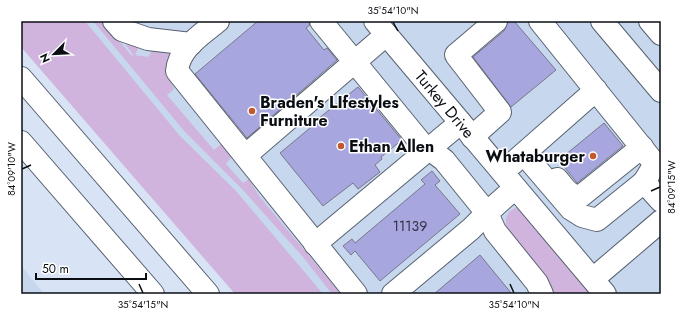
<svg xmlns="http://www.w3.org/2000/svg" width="682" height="315" font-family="Jost,sans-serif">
<rect width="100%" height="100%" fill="#d8e4f5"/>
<!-- built -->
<g fill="#c7d7ee">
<polygon points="76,21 661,21 661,294 311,294"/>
<polygon points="21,265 44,294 21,294"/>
</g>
<!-- green -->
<g fill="#d0b4dd">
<polygon points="21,21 85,21 180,136 236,191 323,294 235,294 21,47"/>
<polygon points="93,21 103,21 131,55 134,56 126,45 130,43 139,47 135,55 148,57 153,49 169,50 168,73 174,89 167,95 214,150 221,144 224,145 232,156 226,164 243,183 249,179 259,196 341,294 332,294 303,257 242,189 185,132"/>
<path d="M516 208 520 210 590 294H554L549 281 508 231C504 222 505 211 516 208Z"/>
</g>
<!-- building -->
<g fill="#a8a6df" stroke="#787889">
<polygon points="258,21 309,21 310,25 306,28 324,50 327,48 337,60 247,138 195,74"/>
<polygon points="508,21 514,21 556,70 511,107 473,57 504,31"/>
<polygon points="358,87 402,140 381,157 382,159 375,165 380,172 358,189 353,183 323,206 280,153 310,128 309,126"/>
<polygon points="604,123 623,146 577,183 559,160"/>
<polygon points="432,171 440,181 435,185 460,214 380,281 355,251 351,255 343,246 352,239 355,243 425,184 421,180"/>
<polygon points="480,255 512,294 434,294"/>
</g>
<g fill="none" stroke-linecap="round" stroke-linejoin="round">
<defs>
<g id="minor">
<polyline points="114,21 122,30 148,39 191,44"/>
<path d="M218 21C201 35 179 48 177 71L356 294"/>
<polyline points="321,21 421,143 444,160 487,213 495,231 537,283 542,294"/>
<polyline points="375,21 605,294"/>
<polyline points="602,21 661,91"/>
<polyline points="650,21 661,34"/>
<polyline points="472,137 500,112 456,55 496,21"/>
<polyline points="524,154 571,209 582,216 597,220 644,182 655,164 540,21"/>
<polyline points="246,155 386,35"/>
<polyline points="512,164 596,90"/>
<path d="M557 179C564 187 569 197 581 196L642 147"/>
<polyline points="644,182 661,201"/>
<polyline points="315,244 460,123"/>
<polyline points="593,279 661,221"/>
<polyline points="393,294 471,229 487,213 515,188"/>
</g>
<g id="highway">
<polyline points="21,78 208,294"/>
<polyline points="21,142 153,294"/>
</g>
</defs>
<!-- minor casing -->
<use href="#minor" stroke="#57616f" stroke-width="24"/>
<!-- highway casing -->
<use href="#highway" stroke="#57616f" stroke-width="24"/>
<!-- minor -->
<use href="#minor" stroke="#fff" stroke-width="22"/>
<!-- highway -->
<use href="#highway" stroke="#fff" stroke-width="22"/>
</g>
<!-- ticks -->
<path fill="none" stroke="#0a0e13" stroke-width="1.5" d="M393 22 398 31M22 169 31 165M651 191 660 187M139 284 143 293M510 284 514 293"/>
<!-- markers -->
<g fill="#c0592e" stroke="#fff" stroke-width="1.5">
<circle cx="252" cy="111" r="4"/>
<circle cx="341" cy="146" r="4"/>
<circle cx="593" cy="156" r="4"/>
</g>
<g text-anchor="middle" stroke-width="3" stroke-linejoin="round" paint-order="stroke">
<!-- number labels -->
<g font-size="14" fill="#323446">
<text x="410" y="231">11139</text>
</g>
<!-- poi labels -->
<g font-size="16" font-weight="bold" fill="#0a0e13" stroke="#fff" text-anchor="start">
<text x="260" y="108">Braden's LIfestyles<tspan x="260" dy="18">Furniture</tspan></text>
<text x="349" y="152">Ethan Allen</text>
<text x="585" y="162" text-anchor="end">Whataburger</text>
</g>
<!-- street labels -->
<g font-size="16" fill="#0a0e13" stroke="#fff">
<text transform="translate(445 104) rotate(50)" y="6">Turkey Drive</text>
</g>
</g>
<!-- border -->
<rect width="682" height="315" fill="none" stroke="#ffffff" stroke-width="44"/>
<!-- north arrow -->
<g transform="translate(54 54) rotate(246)" stroke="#ffffff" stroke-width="3" paint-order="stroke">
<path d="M0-3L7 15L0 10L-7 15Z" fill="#0a0e13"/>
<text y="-6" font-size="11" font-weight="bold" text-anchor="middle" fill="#0a0e13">N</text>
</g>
<!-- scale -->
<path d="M36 273v6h110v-6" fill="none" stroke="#0a0e13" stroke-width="2"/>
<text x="42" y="273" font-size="12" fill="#0a0e13" stroke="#ffffff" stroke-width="3" paint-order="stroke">50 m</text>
<rect x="22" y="22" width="638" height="271" fill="none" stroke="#0a0e13" stroke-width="1.5"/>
<g font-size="10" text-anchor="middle" fill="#0a0e13">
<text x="393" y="14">35°54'10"N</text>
<text transform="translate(11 169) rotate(-90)" y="4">84°09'10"W</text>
<text transform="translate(671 187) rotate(-90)" y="4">84°09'15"W</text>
<text x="143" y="308">35°54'15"N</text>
<text x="514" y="308">35°54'10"N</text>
</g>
</svg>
